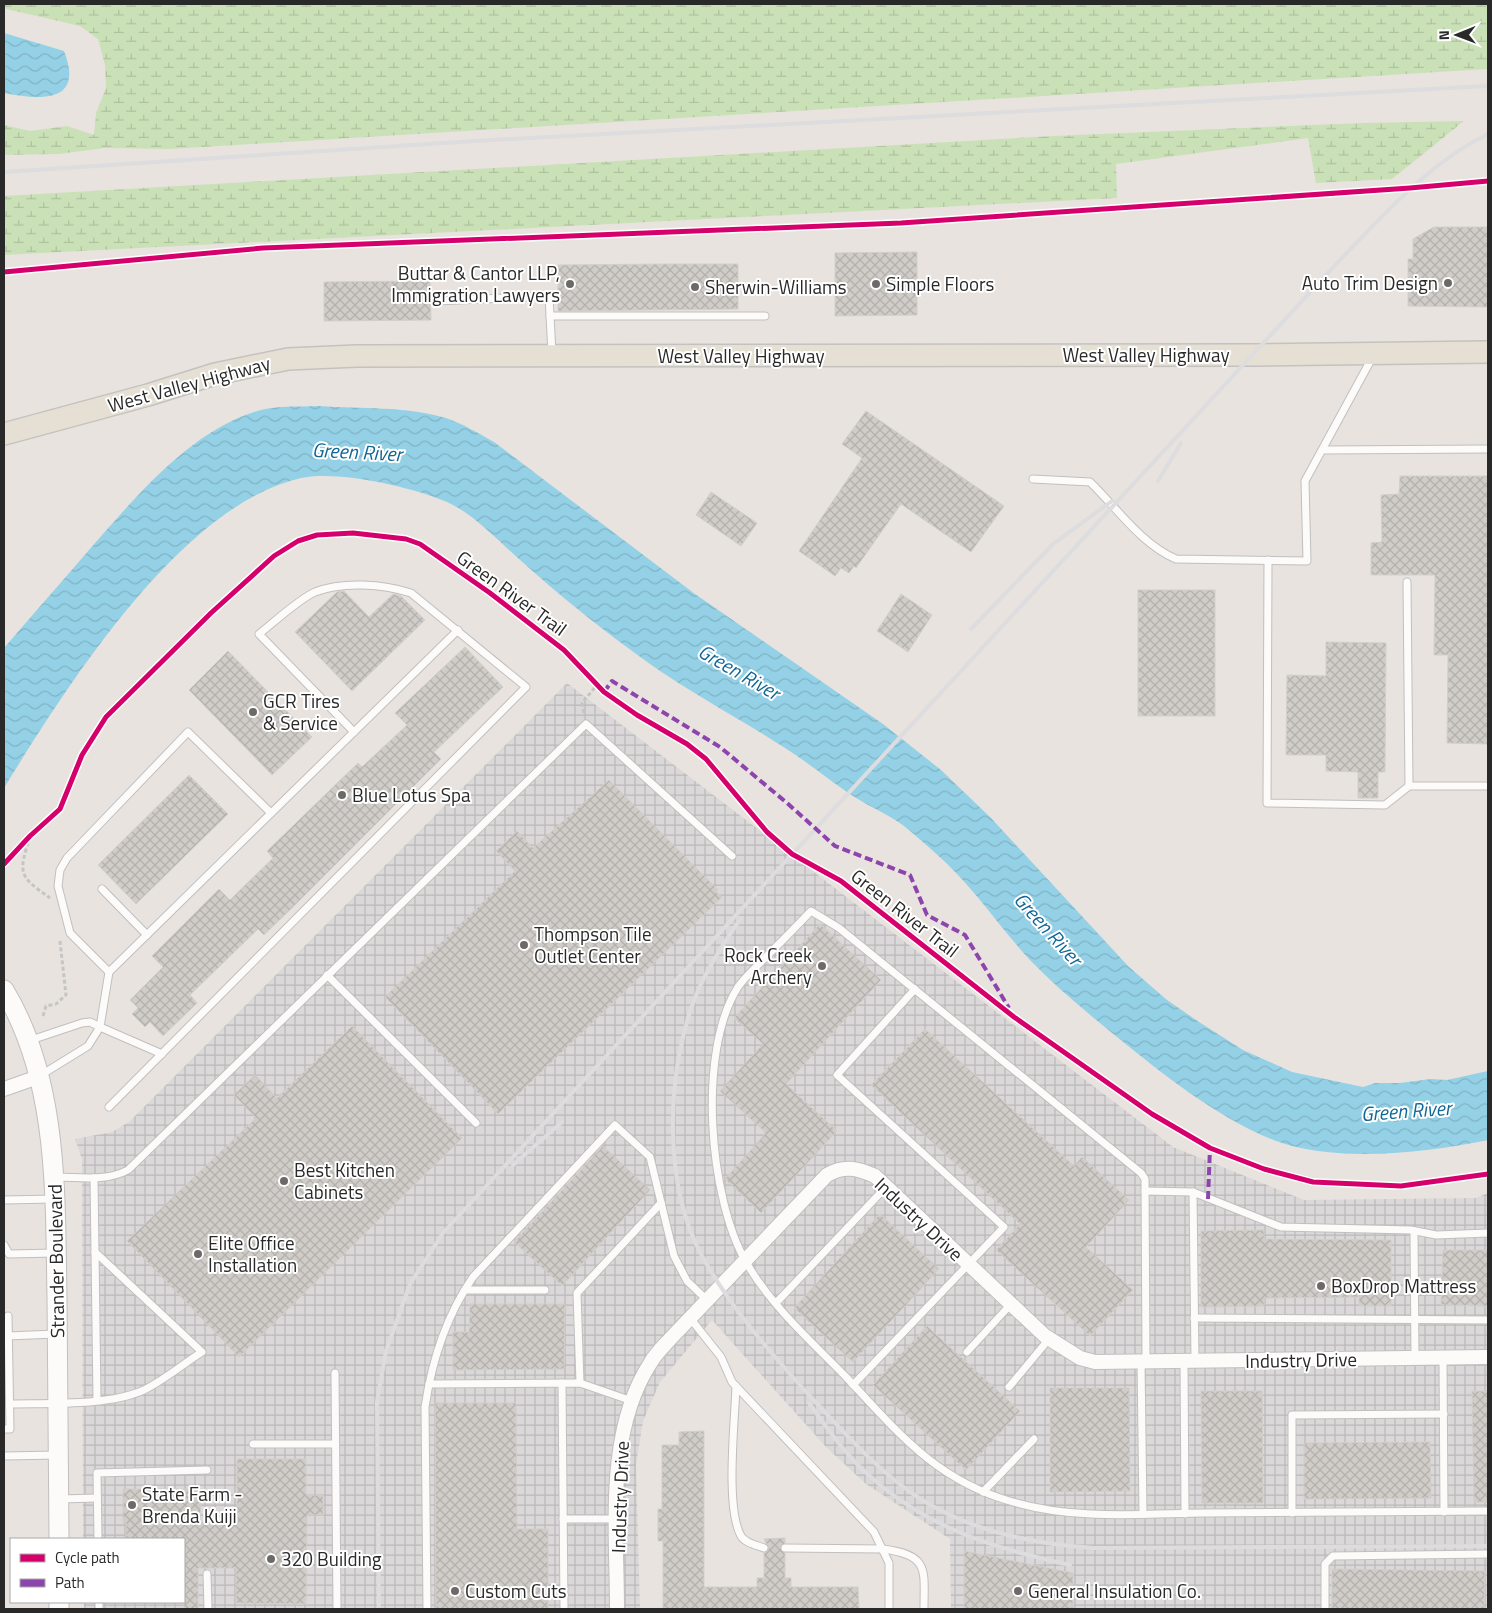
<svg xmlns="http://www.w3.org/2000/svg" width="1492" height="1613" font-family="'Titillium Web',sans-serif">
<defs>
<pattern id="industrial-grid" width="8" height="8" patternUnits="userSpaceOnUse" patternTransform="scale(1.25)"><rect width="8" height="8" fill="#dbd8da"/><path d="M0 4h8M4 0v8" fill="none" stroke="#bcb9bb"/></pattern>
<pattern id="wetland-marsh" width="20" height="14" patternUnits="userSpaceOnUse" patternTransform="scale(1.25)"><rect width="20" height="14" fill="#cae1b8"/><path d="M1 5h8M5 5V1M11 12h8M15 12V8" fill="none" stroke="#aec19e"/></pattern>
<pattern id="water-waves" width="16" height="10" patternUnits="userSpaceOnUse" patternTransform="scale(1.25)"><rect width="16" height="10" fill="#94d1e6"/><path d="M0 5q4-4 8 0t8 0" fill="none" stroke="#80b3c5"/></pattern>
<pattern id="building-cross-hatch" width="8" height="8" patternUnits="userSpaceOnUse" patternTransform="scale(1.25)"><rect width="8" height="8" fill="#d0cdc9"/><path d="M0 0l8 8M0 8l8-8" fill="none" stroke="#b3b0ad"/></pattern>
</defs>
<rect width="100%" height="100%" fill="#e8e3de"/>
<!-- industrial -->
<polygon fill="url(#industrial-grid)" points="567,683 1173,1147 1304,1200 1476,1198 1488,1193 1488,1609 951,1609 950,1539 866,1484 827,1448 712,1320 660,1382 643,1421 636,1465 640,1609 84,1609 84,1602 184,1602 184,1539 83,1539 82,1159 75,1139 112,1132 129,1122"/>
<!-- wetland -->
<g fill="url(#wetland-marsh)">
<polygon points="4,4 1488,4 1488,69 170,149 105,148 59,154 4,155 4,125 30,131 67,126 94,135 96,113 106,88 105,65 98,39 80,26 6,9"/>
<polygon points="1464,121 1392,179 1316,183 1308,138 1116,164 1117,198 4,255 4,196 1053,136 1362,123"/>
</g>
<!-- water -->
<g fill="url(#water-waves)">
<path d="M4 33 64 51C85 104 39 100 4 93Z"/>
<path d="M319 406C360 409 406 406 446 418 463 424 478 433 494 442L695 594 883 724 941 770 991 818 1129 967 1167 1000 1199 1022 1243 1050 1292 1072 1363 1087 1375 1083H1400L1431 1079 1447 1080 1488 1071V1140C1425 1153 1337 1163 1276 1141 1216 1118 1155 1068 1106 1028 1079 1006 1053 984 1029 959 1004 932 983 901 957 874 942 858 925 844 909 830 893 816 871 808 853 796 827 779 804 759 777 743 735 716 691 693 650 664 605 632 561 597 519 559 497 540 474 514 447 502 413 487 337 470 301 478 180 505 66 688 4 788V648C32 615 61 583 89 550 134 499 188 433 254 412 275 405 297 407 319 406Z"/>
</g>
<!-- building -->
<g fill="url(#building-cross-hatch)" stroke="#d2cfcb">
<polygon points="1434,227 1488,227 1488,307 1408,306 1408,259 1413,259 1413,239"/>
<polygon points="917,252 917,315 835,316 835,253"/>
<polygon points="665,264 738,264 738,309 558,311 558,265"/>
<polygon points="430,281 431,320 324,321 324,282"/>
<polygon points="866,411 1004,506 971,552 901,504 856,568 854,566 849,573 841,568 835,576 799,551 862,458 842,444"/>
<polygon points="1400,476 1488,476 1488,744 1447,743 1448,655 1434,655 1435,575 1371,575 1371,543 1382,542 1381,495 1399,494"/>
<polygon points="711,492 757,523 741,546 696,515"/>
<rect x="1138" y="590" width="77" height="126"/>
<polygon points="344,591 369,617 393,594 401,596 425,620 352,691 295,632 337,592"/>
<polygon points="901,594 932,615 908,652 877,631"/>
<polygon points="1326,642 1386,643 1385,772 1378,772 1378,798 1358,798 1358,772 1326,771 1326,755 1286,755 1287,675 1326,676"/>
<polygon points="465,647 503,687 434,752 441,759 298,902 264,935 258,929 190,995 197,1003 163,1036 150,1022 145,1027 132,1014 138,1008 130,1000 163,967 152,956 219,889 230,900 273,858 267,851 358,763 362,767 407,725 395,713"/>
<polygon points="228,651 312,737 272,775 189,690"/>
<polygon points="189,775 228,814 136,904 98,865"/>
<polygon points="609,780 718,890 716,892 722,897 498,1114 385,997 515,871 496,851 517,831 533,848"/>
<polygon points="820,924 881,980 786,1084 837,1131 761,1213 725,1179 766,1133 720,1091 763,1044 734,1018"/>
<polygon points="352,1026 462,1138 239,1357 127,1241 256,1118 234,1095 255,1075 277,1098"/>
<polygon points="925,1029 1074,1166 1082,1157 1129,1200 1086,1247 1133,1290 1090,1336 996,1250 1020,1224 871,1085"/>
<polygon points="603,1146 650,1190 562,1286 514,1242"/>
<polygon points="880,1214 939,1269 853,1362 794,1308"/>
<polygon points="1264,1230 1264,1239 1391,1240 1391,1306 1359,1306 1359,1297 1264,1298 1264,1306 1201,1307 1201,1231"/>
<polygon points="1443,1250 1488,1250 1488,1306 1441,1305"/>
<polygon points="470,1304 565,1304 564,1369 453,1370 453,1332 469,1332"/>
<polygon points="927,1326 1020,1411 966,1470 873,1385"/>
<polygon points="1050,1388 1129,1388 1130,1491 1050,1492"/>
<polygon points="1201,1391 1262,1391 1263,1503 1202,1503"/>
<polygon points="1472,1391 1488,1391 1488,1502 1474,1502"/>
<polygon points="435,1403 516,1403 517,1529 548,1529 548,1609 436,1609"/>
<polygon points="704,1431 704,1587 757,1587 757,1578 764,1578 764,1553 769,1549 764,1539 785,1538 785,1543 780,1548 785,1553 785,1578 791,1578 791,1587 858,1587 859,1609 663,1609 663,1541 658,1541 658,1509 662,1509 662,1445 679,1445 679,1432"/>
<polygon points="1430,1442 1431,1498 1304,1499 1304,1446 1306,1443"/>
<polygon points="237,1459 306,1459 306,1495 323,1495 323,1515 307,1515 306,1604 236,1603 236,1568 198,1568 198,1609 184,1609 184,1539 126,1539 126,1523 123,1523 123,1489 201,1489 200,1522 237,1523"/>
<polygon points="964,1551 1073,1573 1073,1609 964,1609"/>
<polygon points="1332,1569 1485,1571 1484,1609 1332,1609"/>
</g>
<g fill="none" stroke-linecap="round" stroke-linejoin="round">
<defs>
<g id="lane">
<polyline points="436,301 549,296 552,354"/>
<polyline points="550,316 765,316"/>
<polyline points="1323,450 1488,449"/>
<path d="M1033 479 1090 482C1117 508 1141 544 1176 559L1307 561 1305 481 1372 358"/>
<polyline points="1268,560 1267,803 1385,805 1409,786"/>
<polyline points="1407,582 1409,786 1488,786"/>
<polyline points="102,889 147,935"/>
<polyline points="109,972 70,933 58,886 60,870 67,858 188,732 271,813"/>
<polyline points="327,975 476,1123"/>
<polyline points="28,1041 82,1023 90,1022 100,1027 88,1046 41,1075"/>
<polyline points="162,1054 100,1027 109,972 458,630"/>
<path d="M109 1107 526 687 411 593C383 584 343 581 315 592 299 599 273 623 259 634L354 732"/>
<path d="M55 1177C80 1177 105 1182 128 1170L586 724 732 856"/>
<polyline points="94,1178 97,1400"/>
<polyline points="1145,1191 1193,1192 1281,1227 1411,1230 1436,1235 1488,1233"/>
<polyline points="1193,1192 1195,1361"/>
<polyline points="4,1200 54,1199"/>
<polyline points="1414,1231 1415,1358"/>
<polyline points="4,1245 9,1254 56,1253"/>
<polyline points="465,1290 545,1290"/>
<polyline points="776,1303 886,1187"/>
<polyline points="690,1318 721,1357 732,1382 874,1532 889,1563 889,1609"/>
<polyline points="1194,1318 1488,1320"/>
<polyline points="8,1336 55,1334"/>
<polyline points="967,1352 1011,1304"/>
<polyline points="1443,1358 1444,1512"/>
<polyline points="1141,1361 1143,1514"/>
<path d="M1146 1361 1145 1179 1141 1173 839 928 811 911C794 929 777 946 759 964 752 971 744 978 738 987 697 1051 709 1198 746 1262 771 1306 812 1342 847 1378 898 1433 937 1481 1013 1502 1074 1520 1140 1514 1204 1513 1298 1513 1393 1512 1488 1511"/>
<polyline points="1184,1361 1185,1514"/>
<polyline points="335,1373 337,1609"/>
<polyline points="562,1383 564,1609"/>
<polyline points="580,1383 577,1293 661,1203"/>
<polyline points="429,1384 580,1383 632,1401"/>
<polyline points="853,1385 1004,1227 837,1075 915,989"/>
<path d="M736 1386C735 1420 725 1508 741 1536 745 1543 756 1545 764 1548"/>
<polyline points="1009,1387 1049,1339"/>
<path d="M10 1404C48 1403 109 1406 144 1390 164 1380 183 1364 202 1352L95 1252"/>
<polyline points="4,1429 10,1429 8,1316"/>
<polyline points="253,1444 335,1444"/>
<polyline points="4,1456 58,1455"/>
<polyline points="983,1492 1034,1439"/>
<polyline points="60,1499 97,1498"/>
<polyline points="1292,1513 1292,1415 1444,1414"/>
<polyline points="563,1519 617,1519"/>
<polyline points="98,1539 97,1473 207,1470"/>
<path d="M785 1548 883 1549C930 1555 924 1570 924 1609"/>
<polyline points="207,1574 208,1609"/>
<polyline points="99,1602 99,1609"/>
<path d="M427 1609 425 1407C432 1360 446 1316 473 1277L615 1125 650 1157 674 1256 687 1281 707 1300"/>
<polyline points="1325,1609 1325,1564 1333,1556 1488,1554"/>
</g>
<g id="street">
<polyline points="4,1089 38,1077"/>
<path d="M617 1609C617 1529 605 1432 651 1362 656 1353 664 1346 671 1338L827 1175C844 1165 857 1168 875 1176L1045 1336 1080 1358 1095 1362 1488 1357"/>
</g>
<g id="secondary">
<path d="M4 990C59 1081 55 1195 57 1297 58 1377 58 1458 59 1539"/>
<polyline points="59,1602 59,1609"/>
</g>
<polyline id="primary" points="4,434 148,395 215,374 288,359 357,356 1255,355 1488,352"/>
</defs>
<!-- lane casing -->
<use href="#lane" stroke="#c1bfbf" stroke-width="9"/>
<!-- street casing -->
<use href="#street" stroke="#c1bfbf" stroke-width="16"/>
<!-- secondary casing -->
<use href="#secondary" stroke="#c1bfbf" stroke-width="21"/>
<!-- primary casing -->
<use href="#primary" stroke="#c4c2c0" stroke-width="24"/>
<!-- path -->
<g stroke="#c6c5c5" stroke-width="3" stroke-dasharray="4 2.5" stroke-linecap="butt">
<polyline points="584,713 582,703 597,685"/>
<path d="M30 836C19 873 17 875 50 898"/>
<polyline points="43,1016 46,1006 56,1004 66,995 60,941"/>
</g>
<!-- lane -->
<use href="#lane" stroke="#fcfbfa" stroke-width="7"/>
<!-- street -->
<use href="#street" stroke="#fcfbfa" stroke-width="14"/>
<!-- secondary -->
<use href="#secondary" stroke="#fcfbfa" stroke-width="19"/>
<!-- primary -->
<use href="#primary" stroke="#e5e0d3" stroke-width="21"/>
<!-- rail -->
<g stroke="#dddcde" stroke-width="4">
<polyline points="4,172 474,141 1488,86"/>
<polyline points="1158,481 1181,443"/>
<polyline points="971,629 1053,544 1112,501"/>
<path d="M741 918C725 941 708 967 697 993 666 1068 662 1183 702 1256 730 1307 769 1351 808 1394 842 1430 877 1471 919 1498 970 1531 1033 1544 1093 1548L1488 1546"/>
<polyline points="513,1165 562,1122"/>
<path d="M809 1403C826 1427 843 1451 864 1471 924 1527 992 1548 1070 1565"/>
<path d="M379 1609 377 1402 386 1351 410 1284 443 1233 1338 262C1384 215 1428 163 1488 134"/>
</g>
<!-- quiet -->
<g stroke="#8e44ad" stroke-width="4" stroke-dasharray="8 4" stroke-linecap="butt">
<polyline points="604,692 612,681 720,747 787,803 835,846 910,875 927,915 965,935 1009,1008"/>
<polyline points="1208,1199 1210,1148"/>
</g>
<defs>
<g id="cycleway">
<polyline points="4,272 263,248 901,223 1410,188 1488,181"/>
<polyline points="4,864 30,836 60,809 82,755 106,717 211,613 274,556 298,541 317,535 353,533 406,539 420,544 490,593 564,650 604,692 637,715 687,744 706,759 767,832 792,854 841,881 1014,1017 1152,1114 1210,1148 1264,1169 1313,1182 1401,1186 1488,1174"/>
</g>
</defs>
<!-- cycleway casing -->
<use href="#cycleway" stroke="#fff" stroke-width="8"/>
<!-- cycleway -->
<use href="#cycleway" stroke="#d6006c" stroke-width="5"/>
</g>
<!-- markers -->
<g fill="#6c6a68" stroke="#fff" stroke-width="2">
<circle cx="1448" cy="283" r="5"/>
<circle cx="570" cy="284" r="5"/>
<circle cx="876" cy="284" r="5"/>
<circle cx="695" cy="287" r="5"/>
<circle cx="253" cy="712" r="5"/>
<circle cx="342" cy="795" r="5"/>
<circle cx="524" cy="945" r="5"/>
<circle cx="822" cy="966" r="5"/>
<circle cx="284" cy="1181" r="5"/>
<circle cx="198" cy="1254" r="5"/>
<circle cx="1321" cy="1286" r="5"/>
<circle cx="132" cy="1505" r="5"/>
<circle cx="271" cy="1559" r="5"/>
<circle cx="455" cy="1591" r="5"/>
<circle cx="1018" cy="1591" r="5"/>
</g>
<g text-anchor="middle" stroke-width="4" stroke-linejoin="round" paint-order="stroke">
<!-- poi labels -->
<g font-size="19" fill="#292929" stroke="#fff" text-anchor="start">
<text x="560" y="280" text-anchor="end">Buttar &amp; Cantor LLP,<tspan x="560" dy="22">Immigration Lawyers</tspan></text>
<text x="1438" y="290" text-anchor="end">Auto Trim Design</text>
<text x="886" y="291">Simple Floors</text>
<text x="705" y="294">Sherwin-Williams</text>
<text x="263" y="708">GCR Tires<tspan x="263" dy="22">&amp; Service</tspan></text>
<text x="352" y="802">Blue Lotus Spa</text>
<text x="534" y="941">Thompson Tile<tspan x="534" dy="22">Outlet Center</tspan></text>
<text x="812" y="962" text-anchor="end">Rock Creek<tspan x="812" dy="22">Archery</tspan></text>
<text x="294" y="1177">Best Kitchen<tspan x="294" dy="22">Cabinets</tspan></text>
<text x="208" y="1250">Elite Office<tspan x="208" dy="22">Installation</tspan></text>
<text x="1331" y="1293">BoxDrop Mattress</text>
<text x="142" y="1501">State Farm -<tspan x="142" dy="22">Brenda Kuiji</tspan></text>
<text x="281" y="1566">320 Building</text>
<text x="465" y="1598">Custom Cuts</text>
<text x="1028" y="1598">General Insulation Co.</text>
</g>
<!-- street labels -->
<g font-size="19" fill="#292929" stroke="#fff">
<text x="1146" y="362">West Valley Highway</text>
<text x="741" y="363">West Valley Highway</text>
<text transform="translate(189 384) rotate(-15)" y="7">West Valley Highway</text>
<text transform="translate(512 593) rotate(36)" y="7">Green River Trail</text>
<text transform="translate(905 913) rotate(38)" y="7">Green River Trail</text>
<text transform="translate(919 1219) rotate(43)" y="7">Industry Drive</text>
<text transform="translate(56 1261) rotate(-91)" y="7">Strander Boulevard</text>
<text transform="translate(1301 1360) rotate(-1)" y="7">Industry Drive</text>
<text transform="translate(620 1497) rotate(-88)" y="7">Industry Drive</text>
</g>
<!-- water labels -->
<g font-size="20" font-style="italic" fill="#126794" stroke="#fff">
<text transform="translate(357 452) rotate(3)" y="7">Green River</text>
<text transform="translate(739 672) rotate(30)" y="7">Green River</text>
<text transform="translate(1048 929) rotate(48)" y="7">Green River</text>
<text transform="translate(1406 1111) rotate(-4)" y="7">Green River</text>
</g>
</g>
<!-- border -->
<rect width="1492" height="1613" fill="none" stroke="#292929" stroke-width="10"/>
<!-- legend -->
<rect x="10" y="1538" width="175" height="65" fill="#ffffff" stroke="#a9a9a9"/>
<rect x="20" y="1554" width="25" height="8" fill="#d6006c" stroke="#a9a9a9"/>
<text x="55" y="1563" font-size="15" fill="#292929">Cycle path</text>
<rect x="20" y="1579" width="25" height="8" fill="#8e44ad" stroke="#a9a9a9"/>
<text x="55" y="1588" font-size="15" fill="#292929">Path</text>
<!-- north arrow -->
<g transform="translate(1457 35) rotate(269)" stroke="#ffffff" stroke-width="4" paint-order="stroke">
<path d="M0-4L9 19L0 12L-9 19Z" fill="#292929"/>
<text y="-8" font-size="14" font-weight="bold" text-anchor="middle" fill="#292929">N</text>
</g>
</svg>
